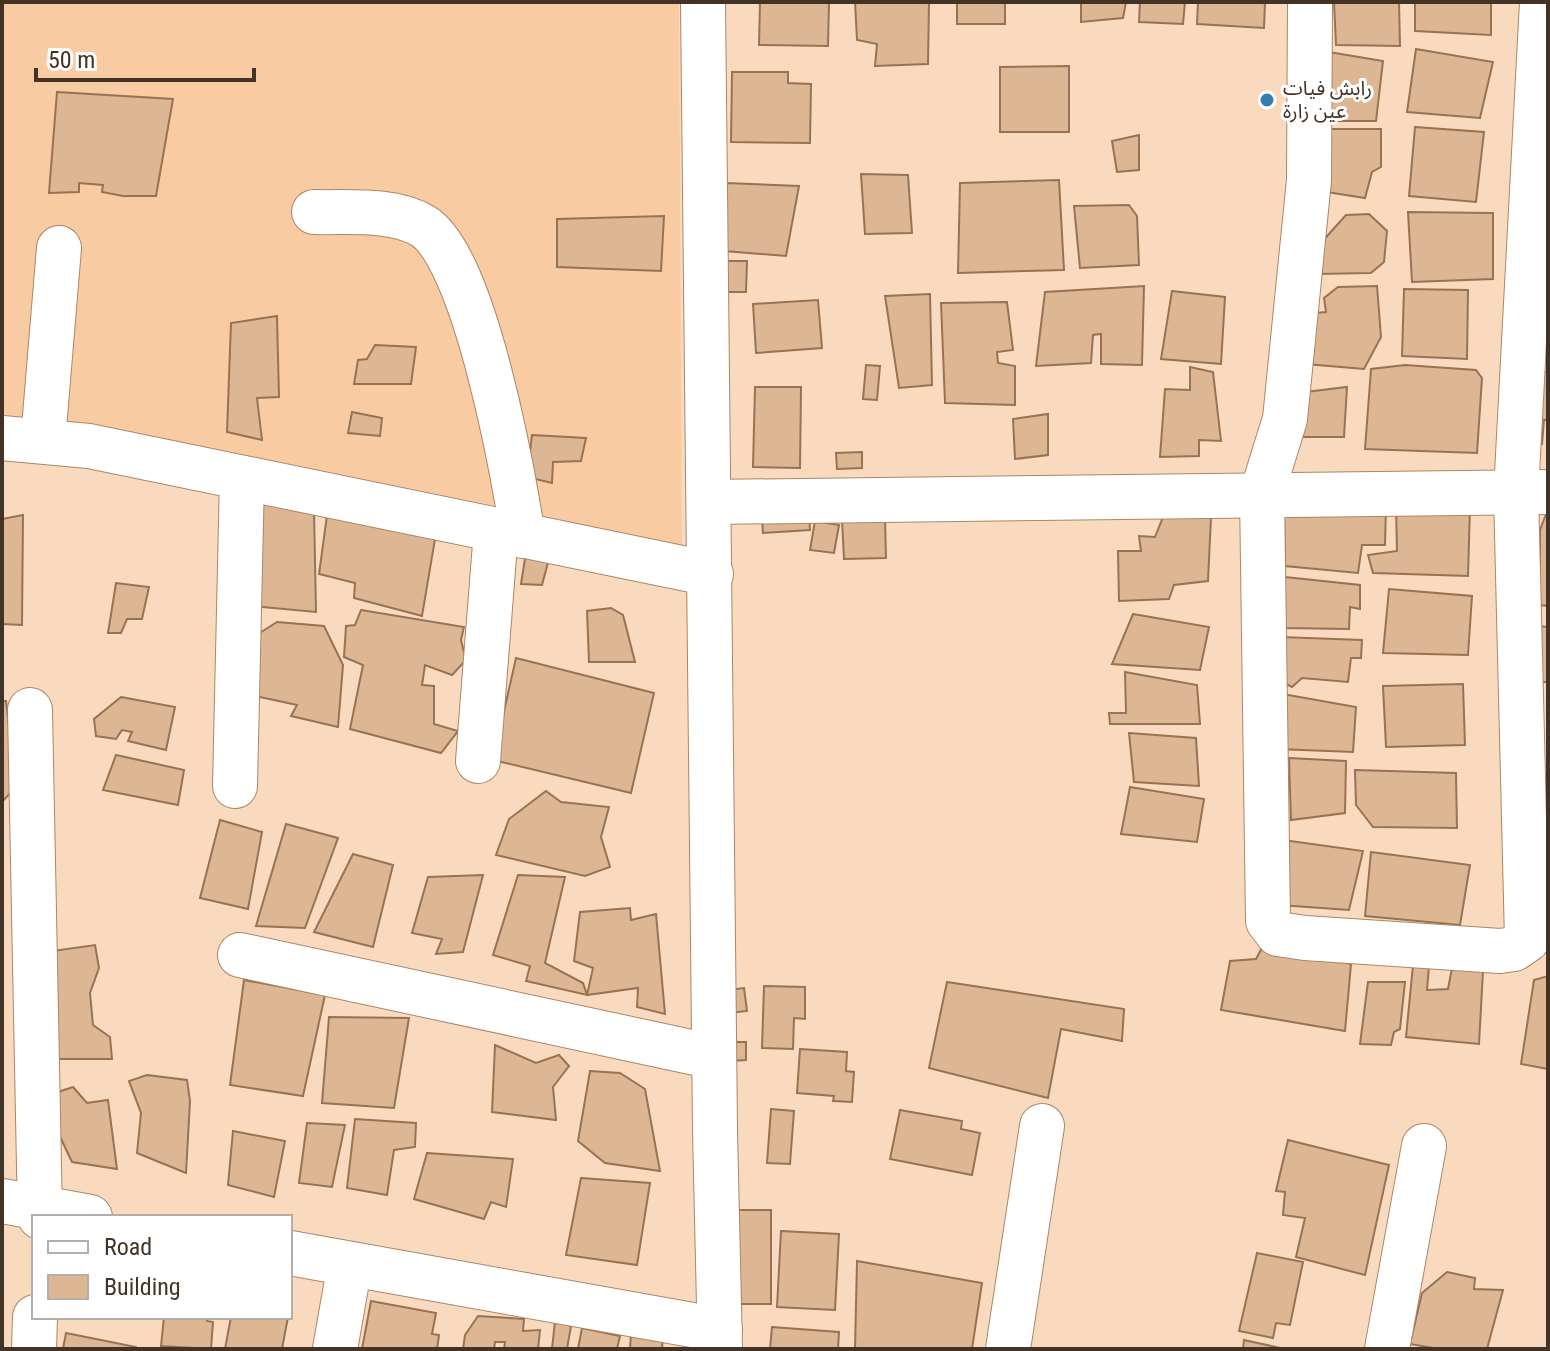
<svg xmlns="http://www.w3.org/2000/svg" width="1550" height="1351" font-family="'Roboto Condensed','Noto Sans Arabic',sans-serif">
<rect width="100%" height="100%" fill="#fadabe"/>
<!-- built -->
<polygon fill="#f9cba3" points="2,2 679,2 682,561 2,416"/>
<!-- building -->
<g fill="#ddb694" stroke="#977353" stroke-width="2">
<polygon points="760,2 829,2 828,46 759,45"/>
<polygon points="855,2 929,2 928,64 875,66 877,44 857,40"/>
<rect x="957" y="2" width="48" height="22"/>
<polygon points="1081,2 1126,2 1123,18 1081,22"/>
<polygon points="1140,2 1185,2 1183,24 1139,22"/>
<polygon points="1198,2 1265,2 1264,28 1197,24"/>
<polygon points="1334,2 1399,2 1400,46 1336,45"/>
<polygon points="1415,2 1491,2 1491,35 1415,31"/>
<polygon points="1416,49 1493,62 1480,118 1407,112"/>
<polygon points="1323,51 1383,61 1376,121 1323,121"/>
<polygon points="1069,66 1069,132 1000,132 1000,67"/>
<polygon points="732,72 788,72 788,83 811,84 810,143 731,142"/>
<polygon points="57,92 173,99 156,196 123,196 102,192 103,185 79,183 79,192 49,193"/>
<polygon points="1415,127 1484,132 1476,202 1409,196"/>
<polygon points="1324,129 1381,129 1381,167 1372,172 1365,198 1320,191"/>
<polygon points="1139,135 1139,170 1117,172 1112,141"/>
<polygon points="861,174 908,175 912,233 865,234"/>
<polygon points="1059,180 1064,270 958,273 960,183"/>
<polygon points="726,183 799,186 786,256 724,251"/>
<polygon points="1129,205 1137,216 1139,265 1080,268 1074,206"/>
<polygon points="1408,212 1493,213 1493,279 1412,282"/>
<polygon points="1369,214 1387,231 1384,262 1371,273 1316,274 1319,245 1346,215"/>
<polygon points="664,216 661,271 557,267 557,219"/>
<polygon points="719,261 747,261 746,292 718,292"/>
<polygon points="1144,286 1142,365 1101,364 1101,334 1093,335 1091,363 1036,366 1045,292"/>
<polygon points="1377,286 1381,337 1364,369 1306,364 1306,314 1326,312 1324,298 1338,287"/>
<polygon points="1404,289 1468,290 1467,359 1402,356"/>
<polygon points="1172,291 1225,297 1221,364 1161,359"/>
<polygon points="930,294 932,385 899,388 885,296"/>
<polygon points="818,300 822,348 756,353 753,304"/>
<polygon points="1007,302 1013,350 997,352 998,363 1015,366 1015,405 945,403 941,303"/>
<polygon points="277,316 279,397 257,398 262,440 227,432 231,323"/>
<polygon points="375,345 416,347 411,384 354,384 358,360 367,359"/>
<polygon points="866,365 880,366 877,400 863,399"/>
<polygon points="1405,365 1476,370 1482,378 1477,453 1365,449 1371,369"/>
<polygon points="1190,367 1213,372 1221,441 1199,440 1199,456 1160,457 1165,389 1190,390"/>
<polygon points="1541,372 1548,372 1548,420 1544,420 1542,444 1527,446"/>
<polygon points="755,387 801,387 800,468 753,467"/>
<polygon points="1347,387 1344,437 1293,437 1298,393"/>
<polygon points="352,412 382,418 380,436 348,433"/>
<polygon points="1048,414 1048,455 1015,459 1013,419"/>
<polygon points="532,435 586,438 581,461 553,462 552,483 527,477"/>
<polygon points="862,452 862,468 837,469 836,453"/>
<polygon points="261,502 314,510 316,612 251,606"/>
<polygon points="761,506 809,514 810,530 763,533"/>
<polygon points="1396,506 1470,507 1468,576 1373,573 1368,555 1397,551"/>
<polygon points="1284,507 1386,507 1385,545 1362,545 1358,573 1285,566"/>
<polygon points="328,508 435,539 422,616 354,598 355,583 319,574"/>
<polygon points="1548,509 1548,606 1540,605 1540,530"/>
<polygon points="23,515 22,625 2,624 2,519"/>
<polygon points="1163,517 1211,517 1208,581 1174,585 1169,599 1119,601 1118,551 1141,551 1139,536 1155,537"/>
<polygon points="885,518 886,558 844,559 842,520"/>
<polygon points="815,521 839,525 834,553 810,550"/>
<polygon points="526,552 550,555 542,585 521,584"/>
<polygon points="1285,577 1360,585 1360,609 1350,607 1349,629 1282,628"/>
<polygon points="116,583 149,587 142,619 127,619 121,633 108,633"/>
<polygon points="1389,589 1472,596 1468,655 1383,653"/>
<polygon points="611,608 623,615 635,662 589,662 587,611"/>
<polygon points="361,610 464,627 461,640 466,660 452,675 425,665 422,685 434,686 434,724 458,731 441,753 350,729 363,665 344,657 346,626 355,625"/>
<polygon points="1133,614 1209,627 1200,670 1112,664"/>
<polygon points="277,622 324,626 343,665 338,727 291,716 297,705 255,696 255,636"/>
<polygon points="1537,626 1548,627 1548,682 1535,682"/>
<polygon points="1280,637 1362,640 1361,658 1351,658 1348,682 1302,678 1292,687 1278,680"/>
<polygon points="516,658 654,693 631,793 493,760"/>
<polygon points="1125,672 1197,685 1200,724 1110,724 1109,713 1126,713"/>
<polygon points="1463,684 1465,745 1386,747 1383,686"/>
<polygon points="1277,693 1356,707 1353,752 1277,749"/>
<polygon points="121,697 175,707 166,750 128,741 132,732 122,730 116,739 96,736 94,719"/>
<polygon points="2,701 6,701 16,787 2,802"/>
<polygon points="1129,733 1196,738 1199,786 1134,782"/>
<polygon points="116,755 184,770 178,805 103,790"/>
<polygon points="1289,758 1346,761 1345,813 1291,820"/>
<polygon points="1355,770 1456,773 1457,828 1373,827 1356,805"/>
<polygon points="1130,787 1204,799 1197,842 1121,834"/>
<polygon points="546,791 561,802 609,807 601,837 610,867 585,876 496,855 509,819"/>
<polygon points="220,820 262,832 248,909 200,898"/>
<polygon points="286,824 338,838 305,928 256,926"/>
<polygon points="1283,840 1363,851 1349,910 1280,905"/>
<polygon points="1371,852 1470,865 1460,925 1365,916"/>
<polygon points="353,854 393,865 373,947 314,932"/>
<polygon points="483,875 463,952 436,954 442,939 412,933 428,877"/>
<polygon points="518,875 565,877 545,963 583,983 587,995 526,981 530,966 493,955"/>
<polygon points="630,908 631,920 656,914 665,1014 637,1007 638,988 587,995 593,968 574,961 580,912"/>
<polygon points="1264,944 1351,964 1345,1031 1221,1010 1230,961 1256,959"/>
<polygon points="95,945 99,968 90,993 93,1025 110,1037 112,1059 50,1059 45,952"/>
<polygon points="1413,965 1429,966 1427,990 1448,989 1452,968 1483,971 1479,1044 1406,1037"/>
<polygon points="1548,976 1548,1069 1521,1064 1534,980"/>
<polygon points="244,980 325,995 303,1096 230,1085"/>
<polygon points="947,982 1124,1009 1122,1041 1061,1029 1048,1098 929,1068"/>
<polygon points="1368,982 1405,982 1400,1029 1394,1032 1391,1045 1360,1044"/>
<polygon points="764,986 805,987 805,1019 794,1018 793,1049 762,1048"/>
<polygon points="744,988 747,1011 730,1013 727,990"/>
<polygon points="329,1017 409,1018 394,1108 322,1103"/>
<polygon points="730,1042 746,1042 746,1060 730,1061"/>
<polygon points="495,1045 536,1063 559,1055 569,1066 553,1087 556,1120 492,1112"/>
<polygon points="800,1049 847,1052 846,1071 854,1072 852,1102 833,1101 834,1096 797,1093"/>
<polygon points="590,1071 620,1073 645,1089 660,1171 605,1163 578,1141"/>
<polygon points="147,1075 187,1080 190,1101 186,1173 137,1153 141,1113 129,1081"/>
<polygon points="73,1087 87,1103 108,1100 117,1169 72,1162 54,1124 52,1094"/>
<polygon points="771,1109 794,1111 790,1164 767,1163"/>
<polygon points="900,1110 962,1121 961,1129 980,1133 972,1175 890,1159"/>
<polygon points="355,1119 416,1123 415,1147 394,1150 387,1195 347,1188"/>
<polygon points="307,1123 345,1125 332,1187 299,1183"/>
<polygon points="233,1131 285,1141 274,1197 228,1185"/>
<polygon points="1288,1140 1389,1165 1365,1275 1296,1257 1305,1218 1283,1215 1285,1192 1276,1191"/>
<polygon points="427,1153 513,1159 506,1207 491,1202 484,1219 414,1199"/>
<polygon points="581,1178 650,1183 637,1265 566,1255"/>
<rect x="728" y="1210" width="43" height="94"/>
<polygon points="781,1231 839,1234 835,1310 777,1307"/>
<polygon points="1257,1253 1303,1262 1290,1325 1276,1323 1273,1338 1239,1331"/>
<polygon points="857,1261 982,1283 972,1349 855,1349"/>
<polygon points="1447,1272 1475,1278 1474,1289 1503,1290 1487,1349 1439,1349 1410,1344 1422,1293"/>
<polygon points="371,1301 436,1313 432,1334 439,1335 437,1349 362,1349"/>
<polygon points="478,1316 524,1319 523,1331 540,1330 538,1349 504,1349 505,1342 495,1342 494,1349 463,1349 465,1335"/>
<polygon points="164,1317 207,1317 207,1321 213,1322 211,1349 161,1346"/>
<polygon points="231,1317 288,1317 282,1349 225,1349"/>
<polygon points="555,1321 571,1326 567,1349 552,1349"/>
<polygon points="772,1327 839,1332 838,1349 770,1349"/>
<polygon points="582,1328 620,1336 617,1349 578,1349"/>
<polygon points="66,1333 136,1347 136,1349 63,1349"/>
<polygon points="631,1334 663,1335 662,1349 630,1349"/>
<polygon points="1244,1340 1285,1349 1243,1349"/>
</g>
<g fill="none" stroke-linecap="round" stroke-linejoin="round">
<defs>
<g id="minor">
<polyline points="703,2 715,1130 720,1349"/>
<polyline points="1310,2 1309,180 1285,419 1262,493 1268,921 1278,934 1305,938 1500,951 1514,949 1527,940 1516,493 1542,2"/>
<path d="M314 212C348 213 393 208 423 226 475 258 513 473 523 536"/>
<polyline points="2,438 89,446 711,574"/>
<polyline points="43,440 59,248"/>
<polyline points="710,502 1548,492"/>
<polyline points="30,710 40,1217"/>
<polyline points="478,761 496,531"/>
<polyline points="235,786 242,478"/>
<polyline points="240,955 714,1057"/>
<polyline points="2,1201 90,1217"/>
<polyline points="290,1253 720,1330"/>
<polyline points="34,1349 35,1317"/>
<polyline points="335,1349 350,1264"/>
<polyline points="1008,1349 1042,1126"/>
<polyline points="1387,1349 1424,1146"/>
</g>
</defs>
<!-- minor casing -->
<use href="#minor" stroke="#ab8666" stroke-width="46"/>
<!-- minor -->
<use href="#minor" stroke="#fff" stroke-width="44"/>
</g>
<!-- markers -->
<circle fill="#327caf" stroke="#fff" stroke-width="3" cx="1267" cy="100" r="8"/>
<g text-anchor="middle" stroke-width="6" stroke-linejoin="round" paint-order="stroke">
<!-- poi labels -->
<g font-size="20" fill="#433326" stroke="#fff" text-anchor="start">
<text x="1283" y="95">رابش فيات<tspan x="1283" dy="23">عين زارة</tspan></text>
</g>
</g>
<!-- border -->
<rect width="1550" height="1351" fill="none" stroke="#433326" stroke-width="8"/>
<!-- legend -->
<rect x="32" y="1215" width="260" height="104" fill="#ffffff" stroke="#b4ada8" stroke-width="2"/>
<rect x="48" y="1241" width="40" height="12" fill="#ffffff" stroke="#b4ada8" stroke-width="2"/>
<text x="104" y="1255" font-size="24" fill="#433326">Road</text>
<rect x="48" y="1275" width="40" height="24" fill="#ddb694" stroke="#b4ada8" stroke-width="2"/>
<text x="104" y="1295" font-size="24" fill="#433326">Building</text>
<!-- scale -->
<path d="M36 68v12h218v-12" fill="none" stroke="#433326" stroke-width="4"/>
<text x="48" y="68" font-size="24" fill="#433326" stroke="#ffffff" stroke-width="6" paint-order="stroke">50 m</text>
</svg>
